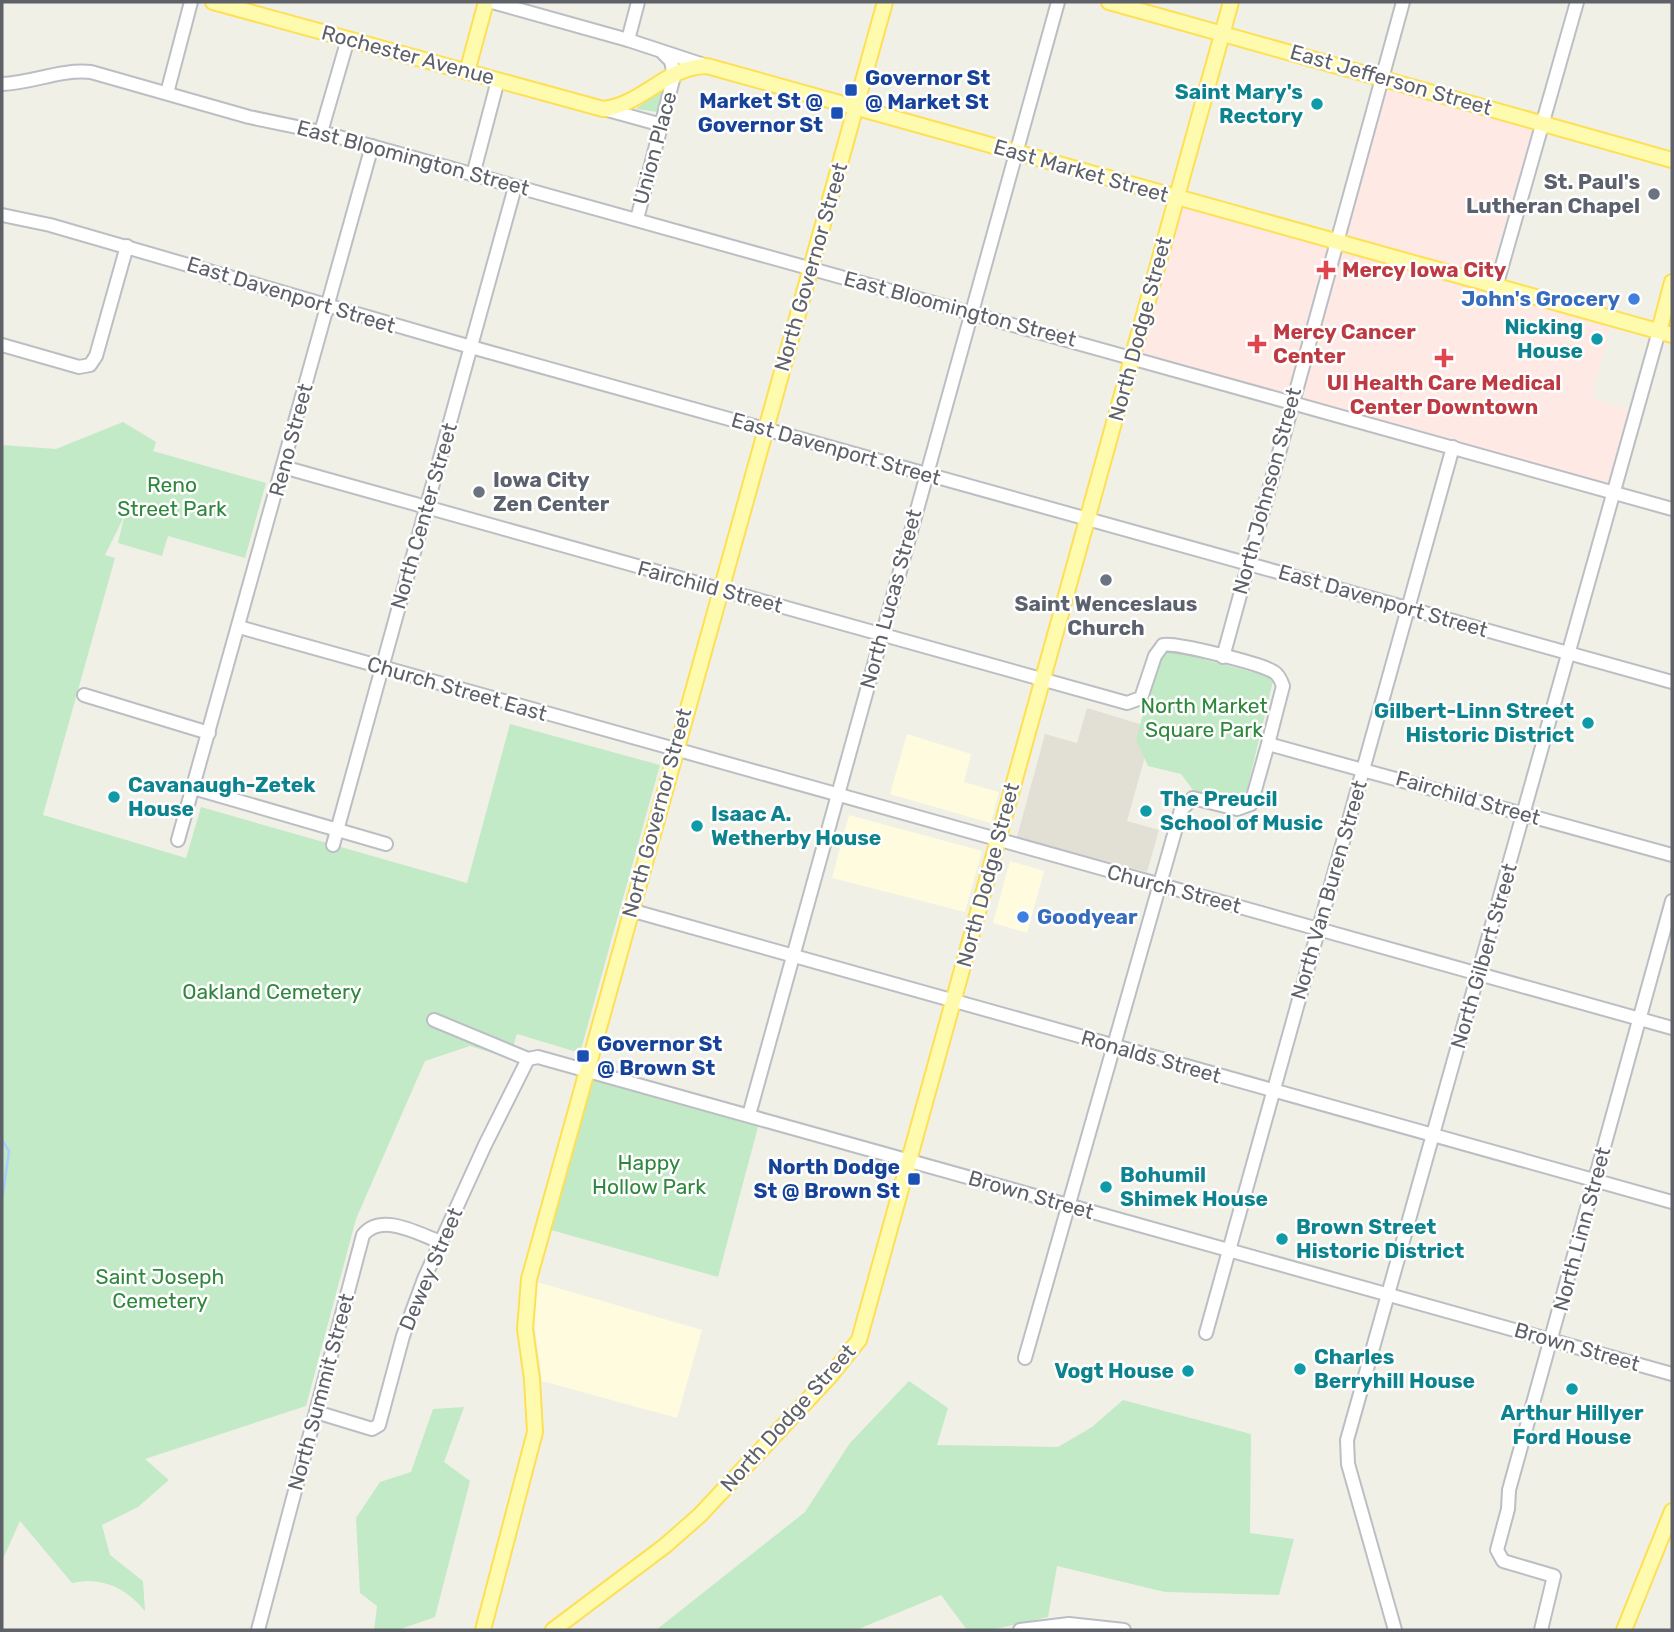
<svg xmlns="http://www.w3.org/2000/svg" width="1674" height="1632" font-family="Rubik,sans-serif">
<rect width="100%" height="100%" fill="#f1f0e7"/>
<!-- commercial -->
<g fill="#fffbde">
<polygon points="907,734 971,754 964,782 999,792 991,823 890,794"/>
<polygon points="849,815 982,851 965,912 832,878"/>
<polygon points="1010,861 1044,871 1027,933 993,923"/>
<polygon points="537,1282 702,1330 677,1418 542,1381 534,1322"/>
</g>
<!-- education -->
<polygon fill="#e2e0d5" points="1087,708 1153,728 1127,821 1159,830 1147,872 1017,837 1045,734 1077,743"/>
<!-- medical -->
<polygon fill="#fee9e4" points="1387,88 1532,130 1485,292 1610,328 1591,398 1630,410 1608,488 1136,353 1179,202 1341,248"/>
<!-- green -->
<g fill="#c2eac6">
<polygon points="659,91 663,94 657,112 636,109"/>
<path d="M123 422 156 442 153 451 266 483 245 558 168 536 162 556 118 543 124 517 105 555 115 558 43 815 186 858 201 807 467 883 510 724 660 765 580 1053 517 1034 509 1058 470 1046 425 1061 356 1219 306 1406 145 1459 169 1480 138 1507 102 1525 110 1555 143 1581 145 1611C125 1587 102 1577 72 1583L20 1521 2 1561V445L56 449Z"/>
<polygon points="1164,649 1268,676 1273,681 1247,790 1241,798 1231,799 1193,790 1181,774 1148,766 1136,740 1159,655"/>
<polygon points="587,1071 758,1127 718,1277 551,1230"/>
<polygon points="909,1381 948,1408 937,1445 1058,1447 1092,1427 1123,1400 1251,1434 1250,1533 1294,1539 1279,1595 1165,1592 1057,1566 1048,1617 991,1630 967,1630 941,1595 856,1630 656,1630 805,1512 850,1443"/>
<polygon points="464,1407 444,1462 470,1481 435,1617 398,1630 374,1630 377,1606 360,1593 356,1518 380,1482 411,1472 433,1409"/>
</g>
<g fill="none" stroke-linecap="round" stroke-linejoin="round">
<!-- stream -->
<polyline stroke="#a9d0ff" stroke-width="2.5" points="2,1140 9,1151 2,1201"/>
<defs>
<g id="minor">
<polyline points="492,2 628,40 707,66"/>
<polyline points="628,40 638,2"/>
<path d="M2 84C33 83 59 69 91 72L249 117 321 132 1672 509"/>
<polyline points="167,93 191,2"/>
<polyline points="604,109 662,125"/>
<polyline points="321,132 348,39"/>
<polyline points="473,175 498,80"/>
<polyline points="2,215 50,225 471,347 1672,682"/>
<polyline points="637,219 674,76 671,61 663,53"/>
<polyline points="1496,287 1577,2"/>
<polyline points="2,345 79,367 90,365 96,356 127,246"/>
<path d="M283 467 1127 703 1141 698 1155 656 1163 645C1175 642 1262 664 1274 672 1279 675 1281 680 1283 686L1268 744 1672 855"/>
<polyline points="239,627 1672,1028"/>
<polyline points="1223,657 1403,2"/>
<polyline points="84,695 209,733"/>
<polyline points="193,788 386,844"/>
<polyline points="178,840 372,146"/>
<polyline points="333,845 515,187"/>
<polyline points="630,910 1672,1202"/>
<polyline points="434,1020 528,1059 538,1057 1672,1374"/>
<polyline points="749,1115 1058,2"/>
<polyline points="1206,1333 1453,447"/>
<polyline points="1025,1358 1181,810 1193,798 1237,809 1251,804 1268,744"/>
<polyline points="316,1412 372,1429 379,1425 403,1336 424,1279 485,1145 528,1059"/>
<path d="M258 1630 363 1235C382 1212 418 1234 441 1242"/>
<polyline points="1020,1630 1069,1624 1124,1630"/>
<polyline points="1395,1630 1348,1464 1347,1440 1659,331"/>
<polyline points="1541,1630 1554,1576 1503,1561 1497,1550 1508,1509 1509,1490 1672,901"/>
</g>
<g id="major">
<path d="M213 2 603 109C642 105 667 66 707 66L1672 335"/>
<polyline points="1109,2 1672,160"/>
<polyline points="467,72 486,2"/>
<polyline points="1659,331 1672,282"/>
<polyline points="483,1630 535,1432 532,1379 525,1329 529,1279 885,2"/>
<polyline points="553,1630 666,1545 700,1515 831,1375 859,1340 1231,2"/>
<polyline points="1624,1630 1672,1511"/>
</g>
</defs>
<!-- minor casing -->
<use href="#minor" stroke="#bbbec3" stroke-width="16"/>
<!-- major casing -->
<use href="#major" stroke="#fde055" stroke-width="18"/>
<!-- minor -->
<use href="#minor" stroke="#fff" stroke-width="12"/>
<!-- major -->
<use href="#major" stroke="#fffbae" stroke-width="14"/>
</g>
<!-- markers -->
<g fill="#1a4fb4" stroke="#fff" stroke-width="2.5">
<rect x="844" y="83" width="14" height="14" rx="3.5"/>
<rect x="830" y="106" width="14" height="14" rx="3.5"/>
<rect x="576" y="1049" width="14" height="14" rx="3.5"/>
<rect x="907" y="1172" width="14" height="14" rx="3.5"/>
</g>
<g fill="#0f9aa8" stroke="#fff" stroke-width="2.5">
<circle cx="1317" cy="104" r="7"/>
<circle cx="1597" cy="339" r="7"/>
<circle cx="1588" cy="723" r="7"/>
<circle cx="114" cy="797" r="7"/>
<circle cx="1146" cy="811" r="7"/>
<circle cx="697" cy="826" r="7"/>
<circle cx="1106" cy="1187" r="7"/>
<circle cx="1282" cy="1239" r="7"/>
<circle cx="1300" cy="1369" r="7"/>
<circle cx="1188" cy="1371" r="7"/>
<circle cx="1572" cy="1389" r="7"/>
</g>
<g fill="#6b7280" stroke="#fff" stroke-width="2.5">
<circle cx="1654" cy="194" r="7"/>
<circle cx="479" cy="492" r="7"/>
<circle cx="1106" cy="580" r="7"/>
</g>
<g fill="#e0444e" stroke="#fff" stroke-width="2.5">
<path d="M1322.5 259.5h7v7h7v7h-7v7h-7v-7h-7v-7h7z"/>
<path d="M1253.5 333.5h7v7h7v7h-7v7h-7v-7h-7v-7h7z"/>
<path d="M1440.5 347.5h7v7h7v7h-7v7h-7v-7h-7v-7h7z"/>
</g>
<g fill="#3f7fe0" stroke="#fff" stroke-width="2.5">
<circle cx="1634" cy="299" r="7"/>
<circle cx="1023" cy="917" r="7"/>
</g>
<g text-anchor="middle" stroke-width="5" stroke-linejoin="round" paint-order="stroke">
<!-- street labels -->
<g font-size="21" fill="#5e6168" stroke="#fff">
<text transform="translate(408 55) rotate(15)" y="7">Rochester Avenue</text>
<text transform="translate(1391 80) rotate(16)" y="7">East Jefferson Street</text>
<text transform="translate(655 148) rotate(-75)" y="7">Union Place</text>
<text transform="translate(413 158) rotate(15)" y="7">East Bloomington Street</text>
<text transform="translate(1081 171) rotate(16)" y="7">East Market Street</text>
<text transform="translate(811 267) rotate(-74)" y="7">North Governor Street</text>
<text transform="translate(291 295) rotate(17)" y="7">East Davenport Street</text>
<text transform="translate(960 309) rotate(15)" y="7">East Bloomington Street</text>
<text transform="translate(1140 329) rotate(-75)" y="7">North Dodge Street</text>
<text transform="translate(291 440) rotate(-75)" y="7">Reno Street</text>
<text transform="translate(836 449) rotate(16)" y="7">East Davenport Street</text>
<text transform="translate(1267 491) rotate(-75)" y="7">North Johnson Street</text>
<text transform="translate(424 516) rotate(-74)" y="7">North Center Street</text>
<text transform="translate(710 587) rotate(15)" y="7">Fairchild Street</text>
<text transform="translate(891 599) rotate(-75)" y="7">North Lucas Street</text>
<text transform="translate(1383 601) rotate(16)" y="7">East Davenport Street</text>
<text transform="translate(457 689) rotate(16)" y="7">Church Street East</text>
<text transform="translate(1468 798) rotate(16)" y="7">Fairchild Street</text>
<text transform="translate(657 813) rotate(-75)" y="7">North Governor Street</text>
<text transform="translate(988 875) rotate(-75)" y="7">North Dodge Street</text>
<text transform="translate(1174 889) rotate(15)" y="7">Church Street</text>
<text transform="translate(1329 890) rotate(-74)" y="7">North Van Buren Street</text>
<text transform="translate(1484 956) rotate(-74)" y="7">North Gilbert Street</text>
<text transform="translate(1151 1057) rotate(16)" y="7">Ronalds Street</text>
<text transform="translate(1031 1195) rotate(16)" y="7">Brown Street</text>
<text transform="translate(1582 1229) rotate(-75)" y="7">North Linn Street</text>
<text transform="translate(431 1269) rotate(-67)" y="7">Dewey Street</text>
<text transform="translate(1577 1347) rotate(16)" y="7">Brown Street</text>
<text transform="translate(321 1392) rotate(-75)" y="7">North Summit Street</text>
<text transform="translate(788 1418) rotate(-48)" y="7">North Dodge Street</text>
</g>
<!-- transit labels -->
<g font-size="21" font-weight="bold" fill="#164399" stroke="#fff" text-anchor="start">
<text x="865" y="85">Governor St<tspan x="865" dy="24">@ Market St</tspan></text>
<text x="823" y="108" text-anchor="end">Market St @<tspan x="823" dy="24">Governor St</tspan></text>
<text x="597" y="1051">Governor St<tspan x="597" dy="24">@ Brown St</tspan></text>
<text x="900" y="1174" text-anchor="end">North Dodge<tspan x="900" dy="24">St @ Brown St</tspan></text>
</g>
<!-- culture labels -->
<g font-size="21" font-weight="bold" fill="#0d838f" stroke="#fff" text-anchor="start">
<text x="1303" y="99" text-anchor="end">Saint Mary's<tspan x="1303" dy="24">Rectory</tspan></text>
<text x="1583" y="334" text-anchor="end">Nicking<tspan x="1583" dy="24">House</tspan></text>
<text x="1574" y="718" text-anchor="end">Gilbert-Linn Street<tspan x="1574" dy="24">Historic District</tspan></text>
<text x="128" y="792">Cavanaugh-Zetek<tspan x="128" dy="24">House</tspan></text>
<text x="1160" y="806">The Preucil<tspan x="1160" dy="24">School of Music</tspan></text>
<text x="711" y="821">Isaac A.<tspan x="711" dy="24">Wetherby House</tspan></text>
<text x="1120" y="1182">Bohumil<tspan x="1120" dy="24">Shimek House</tspan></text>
<text x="1296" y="1234">Brown Street<tspan x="1296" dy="24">Historic District</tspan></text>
<text x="1314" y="1364">Charles<tspan x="1314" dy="24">Berryhill House</tspan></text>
<text x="1174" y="1378" text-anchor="end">Vogt House</text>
<text x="1572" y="1420" text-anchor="middle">Arthur Hillyer<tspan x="1572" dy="24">Ford House</tspan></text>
</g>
<!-- worship labels -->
<g font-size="21" font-weight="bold" fill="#5b616d" stroke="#fff" text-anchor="end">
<text x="1640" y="189">St. Paul's<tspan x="1640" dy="24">Lutheran Chapel</tspan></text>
<text x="493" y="487" text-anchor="start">Iowa City<tspan x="493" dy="24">Zen Center</tspan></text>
<text x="1106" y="611" text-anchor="middle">Saint Wenceslaus<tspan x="1106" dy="24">Church</tspan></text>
</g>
<!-- health labels -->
<g font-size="21" font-weight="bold" fill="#be3a42" stroke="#fff" text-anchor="start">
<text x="1342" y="277">Mercy Iowa City</text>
<text x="1273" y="339">Mercy Cancer<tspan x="1273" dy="24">Center</tspan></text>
<text x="1444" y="390" text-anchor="middle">UI Health Care Medical<tspan x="1444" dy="24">Center Downtown</tspan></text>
</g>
<!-- shop labels -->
<g font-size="21" font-weight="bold" fill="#366cbe" stroke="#fff" text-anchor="end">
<text x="1620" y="306">John's Grocery</text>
<text x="1037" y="924" text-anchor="start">Goodyear</text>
</g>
<!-- park labels -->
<g font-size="21" fill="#2f873c" stroke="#fff">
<text x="172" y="492">Reno<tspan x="172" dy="24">Street Park</tspan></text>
<text x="1204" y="713">North Market<tspan x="1204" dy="24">Square Park</tspan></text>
<text x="272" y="999">Oakland Cemetery</text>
<text x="649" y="1170">Happy<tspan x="649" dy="24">Hollow Park</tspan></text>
<text x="160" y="1284">Saint Joseph<tspan x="160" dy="24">Cemetery</tspan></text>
</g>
</g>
<!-- border -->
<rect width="1674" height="1632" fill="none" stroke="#5e6168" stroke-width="7"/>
</svg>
